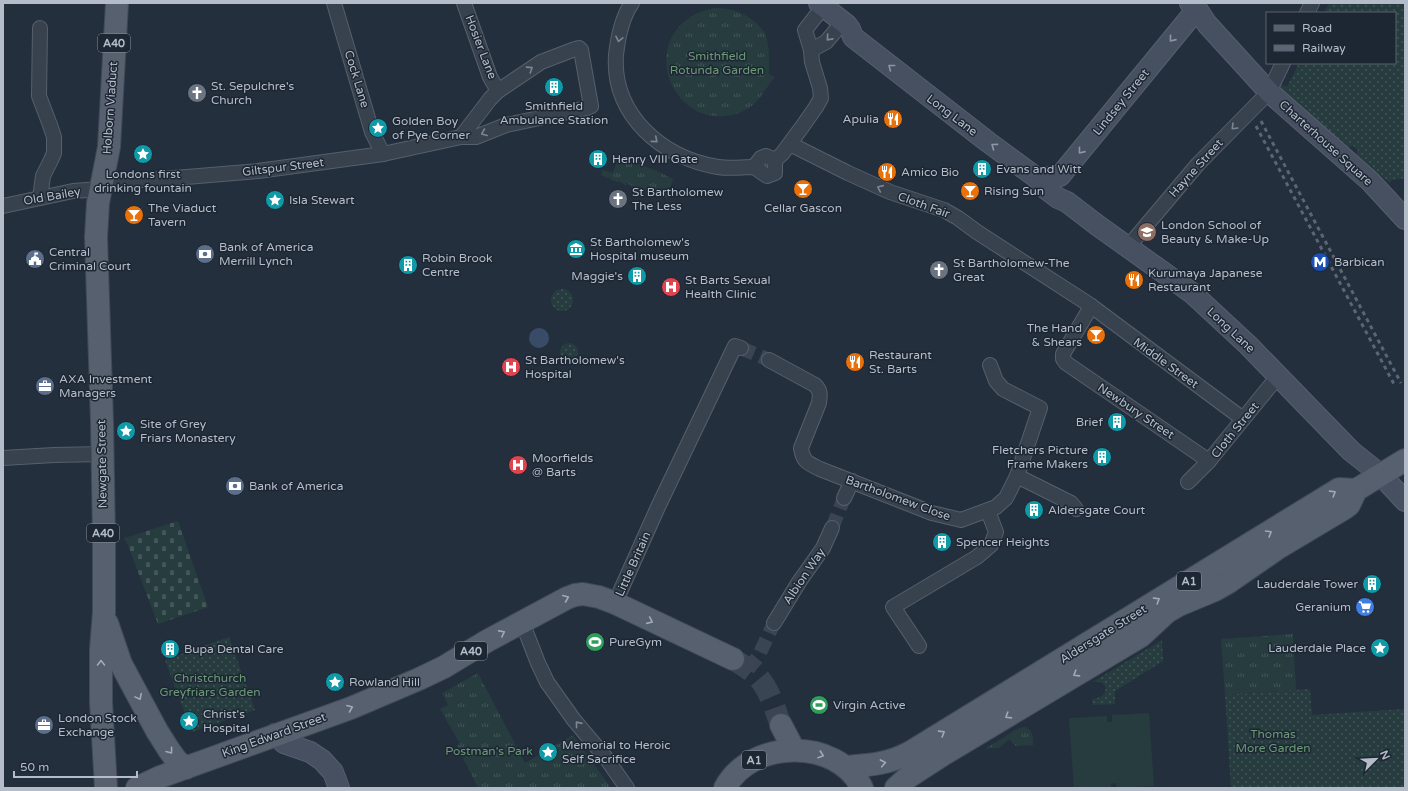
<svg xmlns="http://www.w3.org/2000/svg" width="1408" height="791" font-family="'Varela Round',sans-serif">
<defs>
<pattern id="grass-tufts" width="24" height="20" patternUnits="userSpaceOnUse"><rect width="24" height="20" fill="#263c3f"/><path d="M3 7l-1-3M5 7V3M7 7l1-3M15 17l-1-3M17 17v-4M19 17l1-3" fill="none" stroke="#435659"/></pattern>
<pattern id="cemetery-stones" width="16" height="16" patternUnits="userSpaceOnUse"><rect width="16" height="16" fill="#263c3f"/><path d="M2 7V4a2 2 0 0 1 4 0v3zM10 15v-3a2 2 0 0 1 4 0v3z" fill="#435659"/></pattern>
<pattern id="garden-dots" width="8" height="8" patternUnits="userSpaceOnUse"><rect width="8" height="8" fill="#263c3f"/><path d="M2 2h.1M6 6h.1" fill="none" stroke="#435659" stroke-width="1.8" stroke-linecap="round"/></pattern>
</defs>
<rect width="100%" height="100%" fill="#242f3e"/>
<!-- grass -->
<g fill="url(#grass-tufts)">
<path d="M714 8C732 8 747 13 759 26 761 28 764 31 765 33 770 46 769 61 769 74L775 77C766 87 761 99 750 107 742 113 733 115 724 116 714 117 704 115 695 110 661 90 655 41 689 18 696 13 705 10 714 8Z"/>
<polygon points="619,157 657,171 673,179 667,198 647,191 648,190 646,189 645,191 639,189 639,186 638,186 637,188 628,184 628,183 627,182 626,185 620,182 620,181 618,182 610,179 610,177 608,178 601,175 602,170 613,173"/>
<polygon points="1293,634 1296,690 1225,695 1221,639"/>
<polygon points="478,673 525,763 573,735 611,788 478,788 457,746 460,744 440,709 448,705 442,693"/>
<path d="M1025 727C1033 730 1033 737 1033 745L1016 746 1009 739 999 748 985 749 1017 729Z"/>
</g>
<!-- cemetery -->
<polygon fill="url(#cemetery-stones)" points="178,521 208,607 158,624 125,538"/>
<!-- garden -->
<g fill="url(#garden-dots)">
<polygon points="1329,3 1405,3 1405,178 1393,180 1389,182 1356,154 1358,150 1352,145 1349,149 1313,122 1314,118 1311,114 1307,115 1278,89 1280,84 1287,87 1299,63 1395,63 1395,13 1324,13"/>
<circle cx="562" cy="300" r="11"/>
<circle cx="569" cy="352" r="9"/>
<polygon points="229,637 255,710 192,732 165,660"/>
<path d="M1162 640 1163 661 1115 691V704L1093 705 1092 699C1114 697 1106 676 1091 683Z"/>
<polygon points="1310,689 1312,715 1405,709 1405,788 1231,788 1225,695"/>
</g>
<!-- pitch -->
<polygon fill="#263c3f" points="1149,713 1154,786 1117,788 1116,783 1111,784 1112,788 1074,788 1069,718 1107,716 1107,722 1112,722 1112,715"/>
<!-- water -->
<circle fill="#394c67" cx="539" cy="338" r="10"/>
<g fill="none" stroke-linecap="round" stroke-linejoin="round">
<!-- street-tunnel -->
<g stroke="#3a4453" stroke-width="14" stroke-dasharray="14 7" stroke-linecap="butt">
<polyline points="741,348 769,360"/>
<polyline points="832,528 844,498"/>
<polyline points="748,669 758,657 774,623"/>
</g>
<!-- primary-tunnel -->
<path stroke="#3a4453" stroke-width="22" stroke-dasharray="22 11" stroke-linecap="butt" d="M733 659C742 665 751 670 758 677 770 690 775 710 781 725"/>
<defs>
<g id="street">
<polyline points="334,3 372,132 383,154"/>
<polyline points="464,3 490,77 498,91"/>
<path d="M632 3C622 17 618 37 616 55 612 115 662 158 718 167 730 169 742 167 754 167L767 176 775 173V160"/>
<polyline points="1307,13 1312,3"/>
<polyline points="40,28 39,96 50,125 54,137 54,153 51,160 43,176 40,198"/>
<polyline points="811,50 826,42 843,22"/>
<polyline points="790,144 848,173 890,192 944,210 958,218 977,232 1090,305 1243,419"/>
<polyline points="775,160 782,154 802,127 816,107 821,98 820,88 812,62 811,50 805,30 823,7"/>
<polyline points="754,167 761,158 766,156 775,160"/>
<polyline points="103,180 150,180 258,171 383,154 461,137 476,137 506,125 587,108 591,106 581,50 579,48 575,49 541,62 498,91 490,99 461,137"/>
<polyline points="3,206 73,191 101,189"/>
<polyline points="1128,247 1198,164 1269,92 1283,63"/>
<polyline points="1090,305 1089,310 1063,354 1063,359 1066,363 1209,461"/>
<path d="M769 360 815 385C821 391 820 395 819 403L801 448C803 462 808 463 820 469L932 513 961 520 996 507 1006 498 1017 476 1040 408 1003 389 996 381 990 365"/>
<polyline points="3,458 54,455 103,454"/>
<polyline points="1017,476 1071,503 1076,509"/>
<polyline points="1188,482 1209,461 1270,386 1280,377"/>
<polyline points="844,498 852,481"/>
<polyline points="615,603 658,507 733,350 735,346 741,348"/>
<polyline points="522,622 538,663 547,682 574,720 606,758 627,788"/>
<polyline points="774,623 799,582 823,548 832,528"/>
<polyline points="919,646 893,607 977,557 991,545 996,532 988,511"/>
</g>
<g id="secondary">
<polyline points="819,3 847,25 850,29 853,37 988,142 1037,178 1046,189 1058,198 1067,202 1097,225 1160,270 1192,293 1248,345 1351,451 1381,475 1405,501"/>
<polyline points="1190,3 1197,9 1207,24 1269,92 1370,181 1405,219"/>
<polyline points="1037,178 1060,176 1197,9"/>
<polyline points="275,734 284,743 310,752 322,760 333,772 339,788"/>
</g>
<g id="primary">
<polyline points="107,623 121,664 157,731 169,750 177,761 186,768"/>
<polyline points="781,725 794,750"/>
<path d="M846 767C870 765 888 764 909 753L1339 489 1356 490 1405 460"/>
<polyline points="106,788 101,702 101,649 104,612 104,539 102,422 96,237 98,203 109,147 117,3"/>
<polyline points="137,788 160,777 351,708 419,679 444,667 487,641 567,598 575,595 583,594 599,597 615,603 733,659"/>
<path d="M725 788C751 739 837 737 862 788"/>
<polyline points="896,788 907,778 944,754 1141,636 1167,612 1179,605 1215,590 1229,582 1278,548 1345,508 1349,505 1356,490"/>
</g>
</defs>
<!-- street casing -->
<use href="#street" stroke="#565f6c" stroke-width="16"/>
<!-- secondary casing -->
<use href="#secondary" stroke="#565f6c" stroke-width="22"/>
<!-- primary casing -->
<use href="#primary" stroke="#414a57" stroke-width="24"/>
<!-- street -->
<use href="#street" stroke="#38414e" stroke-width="14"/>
<!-- secondary -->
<use href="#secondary" stroke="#465061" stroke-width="20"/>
<!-- primary -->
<use href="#primary" stroke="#56606e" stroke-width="22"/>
<!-- rail -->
<g stroke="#5a6575" stroke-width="3" stroke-dasharray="4 4" stroke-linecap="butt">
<polyline points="1261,121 1401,383"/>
<polyline points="1256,126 1395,386"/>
</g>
</g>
<!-- one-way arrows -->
<defs><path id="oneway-chevron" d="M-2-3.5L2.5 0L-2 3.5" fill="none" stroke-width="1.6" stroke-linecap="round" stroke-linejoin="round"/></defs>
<g stroke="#7c8592">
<use href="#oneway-chevron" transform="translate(829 38) rotate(132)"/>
<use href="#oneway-chevron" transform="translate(619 39) rotate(102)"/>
<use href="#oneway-chevron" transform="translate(530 69) rotate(-33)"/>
<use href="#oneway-chevron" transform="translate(1234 127) rotate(135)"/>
<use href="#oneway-chevron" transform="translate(484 133) rotate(158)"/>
<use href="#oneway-chevron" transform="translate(655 140) rotate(40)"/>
<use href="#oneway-chevron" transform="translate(880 188) rotate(-156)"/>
<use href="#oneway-chevron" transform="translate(578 724) rotate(-129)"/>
</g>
<g stroke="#8e96a5">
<use href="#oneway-chevron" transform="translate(1172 39) rotate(129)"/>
<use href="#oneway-chevron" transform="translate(891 67) rotate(-142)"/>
<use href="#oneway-chevron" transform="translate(994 146) rotate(-144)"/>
<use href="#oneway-chevron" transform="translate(1081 151) rotate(129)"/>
</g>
<g stroke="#a1aab7">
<use href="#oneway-chevron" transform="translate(1333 493) rotate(-32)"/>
<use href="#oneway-chevron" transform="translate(1269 533) rotate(-31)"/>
<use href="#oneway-chevron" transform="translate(566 598) rotate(-23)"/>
<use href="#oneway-chevron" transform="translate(1157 600) rotate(-32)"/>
<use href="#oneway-chevron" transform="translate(650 621) rotate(24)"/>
<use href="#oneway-chevron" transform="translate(502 633) rotate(-28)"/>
<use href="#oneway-chevron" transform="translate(101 663) rotate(-90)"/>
<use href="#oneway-chevron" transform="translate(1076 674) rotate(148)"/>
<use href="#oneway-chevron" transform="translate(139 697) rotate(62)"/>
<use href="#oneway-chevron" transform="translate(350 708) rotate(-21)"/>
<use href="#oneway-chevron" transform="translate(1008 716) rotate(148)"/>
<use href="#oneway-chevron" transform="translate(942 733) rotate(-32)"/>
<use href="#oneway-chevron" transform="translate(170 751) rotate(53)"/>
<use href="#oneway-chevron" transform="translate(821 755) rotate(19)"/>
<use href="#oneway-chevron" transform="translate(883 763) rotate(-11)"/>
</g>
<!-- icons -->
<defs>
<symbol id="building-disc" viewBox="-11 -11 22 22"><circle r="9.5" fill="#0f9aa8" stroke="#1d2633"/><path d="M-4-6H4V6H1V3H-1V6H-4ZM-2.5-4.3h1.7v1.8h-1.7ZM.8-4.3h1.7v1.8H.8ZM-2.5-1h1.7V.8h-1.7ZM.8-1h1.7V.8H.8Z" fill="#fff"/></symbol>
<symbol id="church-disc" viewBox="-11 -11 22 22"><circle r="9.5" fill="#6b7280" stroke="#1d2633"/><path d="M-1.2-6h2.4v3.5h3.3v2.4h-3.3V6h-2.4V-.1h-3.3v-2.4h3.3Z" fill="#fff"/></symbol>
<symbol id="restaurant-disc" viewBox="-11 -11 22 22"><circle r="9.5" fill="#e8710a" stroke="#1d2633"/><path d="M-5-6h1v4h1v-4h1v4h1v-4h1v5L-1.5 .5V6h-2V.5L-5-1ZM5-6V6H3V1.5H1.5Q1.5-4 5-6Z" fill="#fff"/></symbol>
<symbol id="sight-disc" viewBox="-11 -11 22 22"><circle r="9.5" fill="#0f9aa8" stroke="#1d2633"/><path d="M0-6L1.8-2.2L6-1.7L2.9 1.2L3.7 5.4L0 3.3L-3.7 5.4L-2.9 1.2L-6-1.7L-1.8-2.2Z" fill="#fff"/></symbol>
<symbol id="bar-disc" viewBox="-11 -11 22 22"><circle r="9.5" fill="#e8710a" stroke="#1d2633"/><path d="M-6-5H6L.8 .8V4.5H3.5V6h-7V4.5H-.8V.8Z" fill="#fff"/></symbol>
<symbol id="university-disc" viewBox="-11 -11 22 22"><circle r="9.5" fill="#8d6e63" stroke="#1d2633"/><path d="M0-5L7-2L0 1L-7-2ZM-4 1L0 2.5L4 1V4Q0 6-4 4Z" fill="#fff"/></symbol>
<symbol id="museum-disc" viewBox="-11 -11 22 22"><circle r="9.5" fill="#0f9aa8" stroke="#1d2633"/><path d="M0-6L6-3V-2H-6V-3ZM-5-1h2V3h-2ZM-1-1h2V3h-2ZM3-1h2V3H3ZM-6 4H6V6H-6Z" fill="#fff"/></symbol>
<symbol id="bank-disc" viewBox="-11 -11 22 22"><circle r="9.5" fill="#5c6f8a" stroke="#1d2633"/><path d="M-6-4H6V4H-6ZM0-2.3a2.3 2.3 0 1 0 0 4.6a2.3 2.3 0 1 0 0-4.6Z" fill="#fff"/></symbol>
<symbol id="civic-disc" viewBox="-11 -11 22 22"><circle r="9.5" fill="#5c6f8a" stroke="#1d2633"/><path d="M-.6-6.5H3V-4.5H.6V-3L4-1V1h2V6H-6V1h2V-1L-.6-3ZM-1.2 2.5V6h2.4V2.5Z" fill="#fff"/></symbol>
<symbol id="metro-disc" viewBox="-11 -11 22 22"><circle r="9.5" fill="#1a4fb4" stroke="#1d2633"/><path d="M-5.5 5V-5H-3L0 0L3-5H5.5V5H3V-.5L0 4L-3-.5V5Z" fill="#fff"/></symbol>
<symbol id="hospital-disc" viewBox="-11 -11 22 22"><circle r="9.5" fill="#e0444e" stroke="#1d2633"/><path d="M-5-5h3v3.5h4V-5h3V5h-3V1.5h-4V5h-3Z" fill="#fff"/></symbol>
<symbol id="office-disc" viewBox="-11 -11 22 22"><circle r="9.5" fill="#5c6f8a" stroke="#1d2633"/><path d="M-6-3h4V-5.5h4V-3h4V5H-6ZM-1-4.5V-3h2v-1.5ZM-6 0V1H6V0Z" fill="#fff"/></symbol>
<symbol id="supermarket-disc" viewBox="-11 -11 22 22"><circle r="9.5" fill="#3f7fe0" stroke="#1d2633"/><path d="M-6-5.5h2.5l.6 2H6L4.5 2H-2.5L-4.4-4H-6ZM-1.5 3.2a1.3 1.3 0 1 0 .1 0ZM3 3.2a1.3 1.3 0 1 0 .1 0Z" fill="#fff"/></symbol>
<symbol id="stadium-disc" viewBox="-11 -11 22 22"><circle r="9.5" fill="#2e9e5b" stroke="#1d2633"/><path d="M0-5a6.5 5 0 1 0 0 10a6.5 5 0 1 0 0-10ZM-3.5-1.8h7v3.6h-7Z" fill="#fff"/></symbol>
</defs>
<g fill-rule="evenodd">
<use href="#building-disc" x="543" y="76" width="22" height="22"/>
<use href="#church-disc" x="186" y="82" width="22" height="22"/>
<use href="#restaurant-disc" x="882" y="108" width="22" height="22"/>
<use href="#sight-disc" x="367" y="117" width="22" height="22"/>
<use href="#sight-disc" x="132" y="143" width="22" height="22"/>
<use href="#building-disc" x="587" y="148" width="22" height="22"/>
<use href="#building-disc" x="971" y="158" width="22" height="22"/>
<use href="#restaurant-disc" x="876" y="161" width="22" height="22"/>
<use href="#bar-disc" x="792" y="178" width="22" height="22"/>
<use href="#bar-disc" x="959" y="180" width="22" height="22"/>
<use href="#church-disc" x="607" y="188" width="22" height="22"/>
<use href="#sight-disc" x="264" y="189" width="22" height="22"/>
<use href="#bar-disc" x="123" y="204" width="22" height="22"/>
<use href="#university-disc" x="1136" y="221" width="22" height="22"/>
<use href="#museum-disc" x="565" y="238" width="22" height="22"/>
<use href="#bank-disc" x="194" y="243" width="22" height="22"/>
<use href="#civic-disc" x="24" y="248" width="22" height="22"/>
<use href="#metro-disc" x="1309" y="251" width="22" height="22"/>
<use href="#building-disc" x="397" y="254" width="22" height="22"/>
<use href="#church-disc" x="928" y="259" width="22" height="22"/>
<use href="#building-disc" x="626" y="265" width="22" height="22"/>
<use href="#restaurant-disc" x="1123" y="269" width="22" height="22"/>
<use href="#hospital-disc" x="660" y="276" width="22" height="22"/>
<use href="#bar-disc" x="1085" y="324" width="22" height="22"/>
<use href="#restaurant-disc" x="844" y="351" width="22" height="22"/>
<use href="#hospital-disc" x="500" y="356" width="22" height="22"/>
<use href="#office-disc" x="34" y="375" width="22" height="22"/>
<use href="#building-disc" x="1106" y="411" width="22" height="22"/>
<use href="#sight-disc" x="115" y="420" width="22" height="22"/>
<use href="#building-disc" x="1091" y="446" width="22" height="22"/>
<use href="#hospital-disc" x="507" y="454" width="22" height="22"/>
<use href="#bank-disc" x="224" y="475" width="22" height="22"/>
<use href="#building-disc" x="1023" y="499" width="22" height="22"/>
<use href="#building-disc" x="931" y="531" width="22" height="22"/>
<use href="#building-disc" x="1361" y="573" width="22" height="22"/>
<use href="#supermarket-disc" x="1354" y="596" width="22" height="22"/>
<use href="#stadium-disc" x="584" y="631" width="22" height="22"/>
<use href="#sight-disc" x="1369" y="637" width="22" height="22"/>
<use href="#building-disc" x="159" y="638" width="22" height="22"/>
<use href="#sight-disc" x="324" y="671" width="22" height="22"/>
<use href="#stadium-disc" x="808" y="694" width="22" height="22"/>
<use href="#sight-disc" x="178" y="710" width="22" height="22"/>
<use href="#office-disc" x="33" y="714" width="22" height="22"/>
<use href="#sight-disc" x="537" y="741" width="22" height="22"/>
</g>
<g text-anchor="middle" stroke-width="3" stroke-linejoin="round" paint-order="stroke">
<!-- shield labels -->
<g fill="#1d2633" stroke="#878f9c" stroke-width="1">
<rect x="98" y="34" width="32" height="18" rx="3"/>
<rect x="87" y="524" width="32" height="18" rx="3"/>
<rect x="1177" y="572" width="24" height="18" rx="3"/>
<rect x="455" y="642" width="32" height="18" rx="3"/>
<rect x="742" y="751" width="24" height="18" rx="3"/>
</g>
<g font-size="11" font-weight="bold" fill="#b4bcc9">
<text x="114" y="47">A40</text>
<text x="103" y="537">A40</text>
<text x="1189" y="585">A1</text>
<text x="471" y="655">A40</text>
<text x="754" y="764">A1</text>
</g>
<!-- street labels -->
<g font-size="12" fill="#b4bcc9" stroke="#1d2633">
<text transform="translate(481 47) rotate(69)" y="4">Hosier Lane</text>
<text transform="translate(357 79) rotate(73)" y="4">Cock Lane</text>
<text transform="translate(1121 102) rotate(-51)" y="4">Lindsey Street</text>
<text transform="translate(110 108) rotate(-86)" y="4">Holborn Viaduct</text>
<text transform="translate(952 115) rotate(37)" y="4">Long Lane</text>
<text transform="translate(1326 143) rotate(42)" y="4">Charterhouse Square</text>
<text transform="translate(283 167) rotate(-7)" y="4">Giltspur Street</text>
<text transform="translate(1196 168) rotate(-48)" y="4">Hayne Street</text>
<text transform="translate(52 196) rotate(-10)" y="4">Old Bailey</text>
<text transform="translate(924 205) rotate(20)" y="4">Cloth Fair</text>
<text transform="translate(1231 330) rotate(43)" y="4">Long Lane</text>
<text transform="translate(1166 363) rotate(36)" y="4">Middle Street</text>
<text transform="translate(1136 411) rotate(34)" y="4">Newbury Street</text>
<text transform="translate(1235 430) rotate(-51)" y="4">Cloth Street</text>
<text transform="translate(102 464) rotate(-91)" y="4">Newgate Street</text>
<text transform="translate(898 498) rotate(20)" y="4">Bartholomew Close</text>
<text transform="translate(633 564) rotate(-66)" y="4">Little Britain</text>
<text transform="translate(804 576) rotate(-56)" y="4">Albion Way</text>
<text transform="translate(1103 634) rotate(-32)" y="4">Aldersgate Street</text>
<text transform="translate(274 735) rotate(-20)" y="4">King Edward Street</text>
</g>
<!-- park labels -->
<g font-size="12" fill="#6b9a76" stroke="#1d2633">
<text x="717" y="60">Smithfield<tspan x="717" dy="14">Rotunda Garden</tspan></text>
<text x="210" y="682">Christchurch<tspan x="210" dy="14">Greyfriars Garden</tspan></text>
<text x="1273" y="738">Thomas<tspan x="1273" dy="14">More Garden</tspan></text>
<text x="489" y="755">Postman's Park</text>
</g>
<!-- poi labels -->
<g font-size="12" fill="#b4bcc9" stroke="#1d2633" text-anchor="start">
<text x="211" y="90">St. Sepulchre's<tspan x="211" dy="14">Church</tspan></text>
<text x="554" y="110" text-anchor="middle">Smithfield<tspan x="554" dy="14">Ambulance Station</tspan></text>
<text x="879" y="123" text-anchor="end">Apulia</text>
<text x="392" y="125">Golden Boy<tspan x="392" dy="14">of Pye Corner</tspan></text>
<text x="612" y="163">Henry VIII Gate</text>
<text x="996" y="173">Evans and Witt</text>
<text x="901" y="176">Amico Bio</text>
<text x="143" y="178" text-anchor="middle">Londons first<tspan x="143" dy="14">drinking fountain</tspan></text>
<text x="984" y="195">Rising Sun</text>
<text x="632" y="196">St Bartholomew<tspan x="632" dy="14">The Less</tspan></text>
<text x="289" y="204">Isla Stewart</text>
<text x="148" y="212">The Viaduct<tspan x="148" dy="14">Tavern</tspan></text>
<text x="803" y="212" text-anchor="middle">Cellar Gascon</text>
<text x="1161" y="229">London School of<tspan x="1161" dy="14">Beauty &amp; Make-Up</tspan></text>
<text x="590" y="246">St Bartholomew's<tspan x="590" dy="14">Hospital museum</tspan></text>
<text x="219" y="251">Bank of America<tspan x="219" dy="14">Merrill Lynch</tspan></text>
<text x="49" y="256">Central<tspan x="49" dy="14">Criminal Court</tspan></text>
<text x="422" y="262">Robin Brook<tspan x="422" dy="14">Centre</tspan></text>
<text x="1334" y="266">Barbican</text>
<text x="953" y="267">St Bartholomew-The<tspan x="953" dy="14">Great</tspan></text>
<text x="1148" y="277">Kurumaya Japanese<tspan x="1148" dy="14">Restaurant</tspan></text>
<text x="623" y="280" text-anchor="end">Maggie's</text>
<text x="685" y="284">St Barts Sexual<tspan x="685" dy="14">Health Clinic</tspan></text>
<text x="1082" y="332" text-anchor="end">The Hand<tspan x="1082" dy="14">&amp; Shears</tspan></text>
<text x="869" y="359">Restaurant<tspan x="869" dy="14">St. Barts</tspan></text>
<text x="525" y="364">St Bartholomew's<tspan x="525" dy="14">Hospital</tspan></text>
<text x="59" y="383">AXA Investment<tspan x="59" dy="14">Managers</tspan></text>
<text x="1103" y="426" text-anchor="end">Brief</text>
<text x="140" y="428">Site of Grey<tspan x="140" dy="14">Friars Monastery</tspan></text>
<text x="1088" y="454" text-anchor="end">Fletchers Picture<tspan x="1088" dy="14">Frame Makers</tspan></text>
<text x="532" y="462">Moorfields<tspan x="532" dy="14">@ Barts</tspan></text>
<text x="249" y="490">Bank of America</text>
<text x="1048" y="514">Aldersgate Court</text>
<text x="956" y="546">Spencer Heights</text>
<text x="1358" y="588" text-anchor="end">Lauderdale Tower</text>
<text x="1351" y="611" text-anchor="end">Geranium</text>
<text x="609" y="646">PureGym</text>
<text x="1366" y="652" text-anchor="end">Lauderdale Place</text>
<text x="184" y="653">Bupa Dental Care</text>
<text x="349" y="686">Rowland Hill</text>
<text x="833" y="709">Virgin Active</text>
<text x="203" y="718">Christ's<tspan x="203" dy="14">Hospital</tspan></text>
<text x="58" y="722">London Stock<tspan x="58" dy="14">Exchange</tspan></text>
<text x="562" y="749">Memorial to Heroic<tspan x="562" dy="14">Self Sacrifice</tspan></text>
</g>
</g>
<!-- border -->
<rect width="1408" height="791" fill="none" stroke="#b4bcc9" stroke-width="8"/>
<!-- legend -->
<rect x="1266" y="12" width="130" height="52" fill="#1d2633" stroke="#59626f"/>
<rect x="1274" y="25" width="20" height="6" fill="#56606e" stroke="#59626f"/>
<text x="1302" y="32" font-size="12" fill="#b4bcc9">Road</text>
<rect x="1274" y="45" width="20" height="6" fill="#5a6575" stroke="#59626f"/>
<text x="1302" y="52" font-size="12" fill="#b4bcc9">Railway</text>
<!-- north arrow -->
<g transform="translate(1376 759) rotate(66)" stroke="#1d2633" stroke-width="3" paint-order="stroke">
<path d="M0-3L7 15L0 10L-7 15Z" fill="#b4bcc9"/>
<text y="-6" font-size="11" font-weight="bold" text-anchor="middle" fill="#b4bcc9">N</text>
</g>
<!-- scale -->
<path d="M14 771v6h123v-6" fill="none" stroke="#b4bcc9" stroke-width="2"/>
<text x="20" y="771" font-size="12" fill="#b4bcc9" stroke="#1d2633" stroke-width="3" paint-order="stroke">50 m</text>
</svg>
